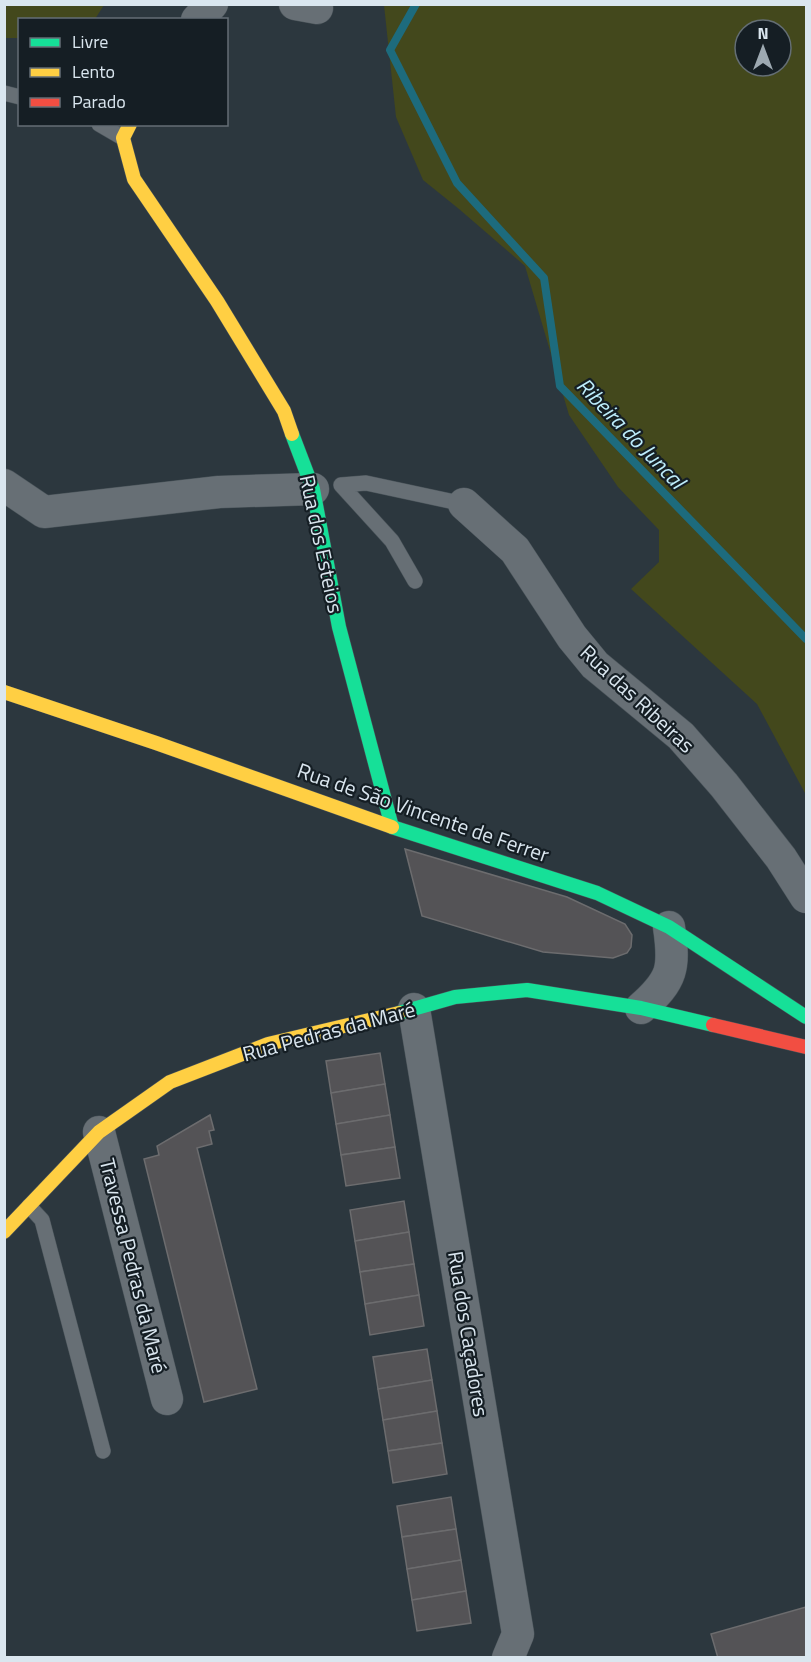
<svg xmlns="http://www.w3.org/2000/svg" width="811" height="1662" font-family="'Titillium Web',sans-serif">
<rect width="100%" height="100%" fill="#2c373e"/>
<!-- green -->
<g fill="#43481c" fill-rule="evenodd">
<polygon points="4,5 5,4 104,5 95,19 20,20 19,38 5,38"/>
<path d="M384 5H806V795L757 704 631 589 659 562V530L618 487 569 415 525 266 459 209 423 180 396 117ZM745 30H781V66H745Z"/>
</g>
<g fill="none" stroke-linecap="round" stroke-linejoin="round">
<!-- stream -->
<polyline stroke="#1d6b7d" stroke-width="8" points="416,4 390,50 457,183 544,278 560,386 806,639"/>
</g>
<!-- building -->
<g fill="#545356" stroke="#6c6c6e" stroke-width="1.5">
<polygon points="405,849 567,897 625,924 632,935 631,947 627,953 613,958 543,952 422,916"/>
<polygon points="380,1053 385,1084 331,1093 326,1061"/>
<polygon points="385,1084 390,1115 336,1124 331,1093"/>
<polygon points="210,1115 214,1130 209,1131 212,1144 197,1148 257,1389 204,1402 144,1159 159,1155 157,1146"/>
<polygon points="390,1115 395,1147 341,1155 336,1124"/>
<polygon points="395,1147 400,1178 346,1186 341,1155"/>
<polygon points="404,1201 409,1232 355,1241 350,1210"/>
<polygon points="409,1232 414,1264 360,1272 355,1241"/>
<polygon points="414,1264 419,1295 365,1304 360,1272"/>
<polygon points="419,1295 424,1326 370,1335 365,1304"/>
<polygon points="427,1349 432,1380 378,1389 373,1357"/>
<polygon points="432,1380 437,1411 383,1420 378,1389"/>
<polygon points="437,1411 442,1443 388,1451 383,1420"/>
<polygon points="442,1443 447,1474 393,1483 388,1451"/>
<polygon points="451,1497 456,1529 402,1537 397,1506"/>
<polygon points="456,1529 461,1560 407,1569 402,1537"/>
<polygon points="461,1560 466,1591 412,1600 407,1569"/>
<polygon points="466,1591 471,1623 417,1631 412,1600"/>
<polygon points="806,1607 806,1658 718,1658 711,1634"/>
</g>
<g fill="none" stroke-linecap="round" stroke-linejoin="round">
<defs>
<g id="lane">
<polyline points="4,93 20,97"/>
<polyline points="99,124 123,138"/>
<polyline points="415,581 392,541 341,485 366,483 464,504"/>
<polyline points="29,1206 42,1220 103,1451"/>
</g>
<g id="street">
<polyline points="295,4 317,8"/>
<polyline points="197,20 212,4"/>
<polyline points="4,485 44,512 219,492 313,489"/>
<polyline points="464,504 515,550 572,637 595,665 681,736 724,785 781,858 806,897"/>
<path d="M641 1008C673 980 675 968 669 927"/>
<polyline points="414,1009 518,1634 508,1658"/>
<polyline points="99,1132 167,1399"/>
</g>
<g id="fast">
<polyline points="292,434 313,489 339,627 392,827"/>
<polyline points="392,827 597,893 669,927 806,1017"/>
<polyline points="399,1013 455,997 527,990 641,1008 713,1025"/>
</g>
<g id="slow">
<polyline points="130,124 123,138 134,179 217,301 284,411 292,434"/>
<polyline points="4,692 156,743 392,827"/>
<polyline points="4,1232 99,1132 170,1082 268,1044 399,1013"/>
</g>
<polyline id="jam" points="713,1025 806,1047"/>
</defs>
<!-- lane casing -->
<use href="#lane" stroke="#495359" stroke-width="16"/>
<!-- street casing -->
<use href="#street" stroke="#495359" stroke-width="33"/>
<!-- fast casing -->
<use href="#fast" stroke="#495359" stroke-width="15"/>
<!-- slow casing -->
<use href="#slow" stroke="#495359" stroke-width="15"/>
<!-- jam casing -->
<use href="#jam" stroke="#495359" stroke-width="15"/>
<!-- lane -->
<use href="#lane" stroke="#676f75" stroke-width="15"/>
<!-- street -->
<use href="#street" stroke="#676f75" stroke-width="32"/>
<!-- fast -->
<use href="#fast" stroke="#16e098" stroke-width="14"/>
<!-- slow -->
<use href="#slow" stroke="#ffcf43" stroke-width="14"/>
<!-- jam -->
<use href="#jam" stroke="#f24e42" stroke-width="14"/>
</g>
<g text-anchor="middle" stroke-width="4.5" stroke-linejoin="round" paint-order="stroke">
<!-- street labels -->
<g font-size="21" fill="#dae6ef" stroke="#151e24">
<text transform="translate(321 544) rotate(78)" y="7">Rua dos Esteios</text>
<text transform="translate(637 699) rotate(43)" y="7">Rua das Ribeiras</text>
<text transform="translate(423 813) rotate(19)" y="7">Rua de São Vincente de Ferrer</text>
<text transform="translate(329 1032) rotate(-15)" y="7">Rua Pedras da Maré</text>
<text transform="translate(133 1266) rotate(76)" y="7">Travessa Pedras da Maré</text>
<text transform="translate(468 1334) rotate(81)" y="7">Rua dos Caçadores</text>
</g>
<!-- water labels -->
<g font-size="22" font-style="italic" fill="#bdedfb" stroke="#151e24">
<text transform="translate(631 433) rotate(46)" y="8">Ribeira do Juncal</text>
</g>
</g>
<!-- border -->
<rect width="811" height="1662" fill="none" stroke="#dae6ef" stroke-width="12"/>
<!-- legend -->
<rect x="18" y="18" width="210" height="108" fill="#151e24" stroke="#646e75" stroke-width="1.5"/>
<rect x="30" y="38" width="30" height="9" fill="#16e098" stroke="#646e75" stroke-width="1.5"/>
<text x="72" y="48" font-size="18" fill="#dae6ef">Livre</text>
<rect x="30" y="68" width="30" height="9" fill="#ffcf43" stroke="#646e75" stroke-width="1.5"/>
<text x="72" y="78" font-size="18" fill="#dae6ef">Lento</text>
<rect x="30" y="98" width="30" height="9" fill="#f24e42" stroke="#646e75" stroke-width="1.5"/>
<text x="72" y="108" font-size="18" fill="#dae6ef">Parado</text>
<!-- north arrow -->
<g transform="translate(763 48)"><circle r="28" fill="#151e24" stroke="#646e75" stroke-width="1.5"/>
<path d="M0-4.5L10 22L0 15L-10 22Z" fill="#9da9b1"/>
<text y="-9" font-size="16" font-weight="bold" text-anchor="middle" fill="#dae6ef">N</text>
</g>
</svg>
